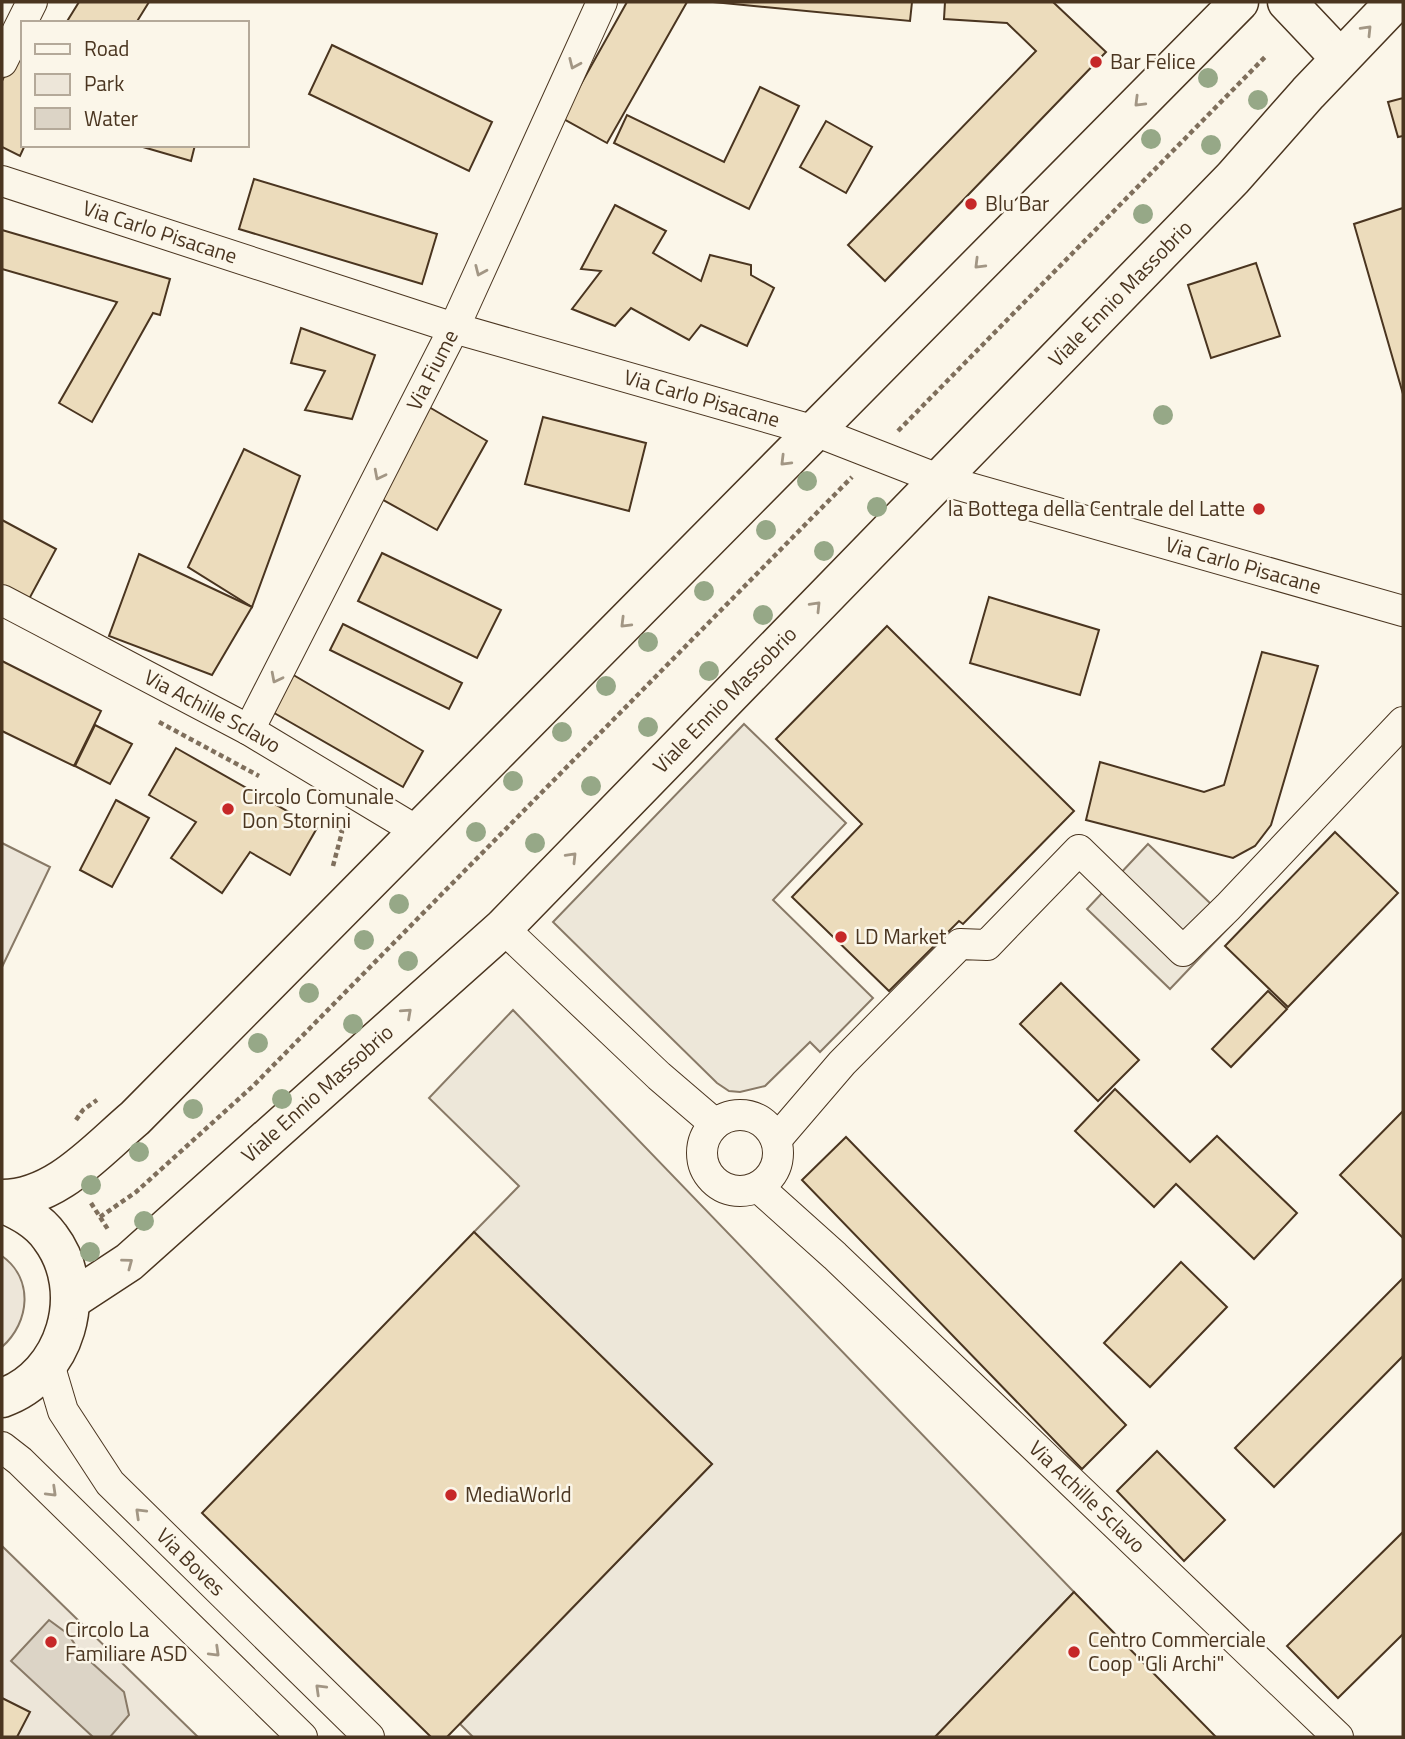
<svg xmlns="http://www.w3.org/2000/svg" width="1405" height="1739" font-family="'Titillium Web',sans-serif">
<rect width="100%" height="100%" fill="#fbf6e9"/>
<!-- green -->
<g fill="#ede6d9" stroke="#887966" stroke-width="2">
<polygon points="2,843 50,867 2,967"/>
<path d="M2 1256C34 1279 30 1322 2 1347Z"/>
<polygon points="2,1546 198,1737 2,1737"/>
</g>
<!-- parking -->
<g fill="#ede7d9" stroke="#887966" stroke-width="2">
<polygon points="744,724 846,823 773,900 873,998 820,1052 810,1042 765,1086 740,1092 729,1091 717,1083 553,922"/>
<polygon points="1148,844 1232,924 1170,989 1087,909"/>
<polygon points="513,1010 1074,1592 935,1737 473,1737 460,1724 712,1464 474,1232 519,1186 429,1098"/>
</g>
<!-- water -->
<polygon fill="#dcd4c6" stroke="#887966" stroke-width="2" points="49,1620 68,1634 80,1652 124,1692 129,1715 110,1737 93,1737 11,1661"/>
<!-- building -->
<g fill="#ecdcbc" stroke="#4a3520" stroke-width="2">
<polygon points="79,2 149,2 136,23 66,23"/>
<polygon points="627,2 687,2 607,143 562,118"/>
<polygon points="713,2 912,2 910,21"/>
<polygon points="945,2 1053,2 1106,52 885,281 848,245 1036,51 1007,23 944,19"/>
<polygon points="332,45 492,122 469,171 309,94"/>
<polygon points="16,50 23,53 23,145 25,145 20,156 2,147 2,81"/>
<polygon points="760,87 799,106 749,209 614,143 627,115 724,162"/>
<polygon points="1403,98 1403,136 1398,137 1388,102"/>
<polygon points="826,121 872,147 846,193 800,167"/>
<polygon points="136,145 195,145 191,161"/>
<polygon points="254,179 437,234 422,284 239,229"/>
<polygon points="615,205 666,231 653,253 701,281 710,255 751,265 751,275 774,288 747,346 701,325 689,340 631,308 615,326 572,309 601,271 581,269"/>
<polygon points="1403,208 1403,394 1354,224"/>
<polygon points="2,230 170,279 160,315 153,313 92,422 59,403 117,302 2,269"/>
<polygon points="1256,263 1280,336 1211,358 1188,285"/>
<polygon points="301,328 375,355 352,419 305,410 325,371 291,363"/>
<polygon points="429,407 487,441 437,530 378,497"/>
<polygon points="543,417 646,443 629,511 525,484"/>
<polygon points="244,449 300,476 252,607 188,567"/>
<polygon points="2,520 56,549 28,601 2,587"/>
<polygon points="382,553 501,610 477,658 358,601"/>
<polygon points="139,554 252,607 212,675 109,636"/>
<polygon points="989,597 1099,630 1080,695 970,663"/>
<polygon points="343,624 462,683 449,709 330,650"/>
<polygon points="887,626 1074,811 963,924 959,921 889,991 792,897 862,824 776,739"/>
<polygon points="1262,652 1318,666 1271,825 1255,846 1233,858 1086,820 1100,762 1204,792 1224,785"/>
<polygon points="2,661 101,711 74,766 2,731"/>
<polygon points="290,673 423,751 403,787 269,710"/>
<polygon points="95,725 132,744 110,784 75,766"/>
<polygon points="176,748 317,828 290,875 250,852 222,893 171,858 196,822 149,795"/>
<polygon points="116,800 149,818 112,887 80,870"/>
<polygon points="1335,832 1398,893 1288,1007 1225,946"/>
<polygon points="1061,983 1139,1060 1098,1101 1020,1024"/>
<polygon points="1268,991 1287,1009 1231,1067 1212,1049"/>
<polygon points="1115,1089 1190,1162 1217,1136 1297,1213 1254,1259 1176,1184 1154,1207 1075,1131"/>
<polygon points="1403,1111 1403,1238 1340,1175"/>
<polygon points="846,1137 1126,1425 1082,1469 802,1180"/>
<polygon points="474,1232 712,1464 447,1737 431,1737 202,1513"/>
<polygon points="1181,1262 1227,1307 1150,1387 1104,1343"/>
<polygon points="1403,1278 1403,1356 1274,1487 1235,1448"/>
<polygon points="1157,1451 1225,1520 1184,1561 1117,1491"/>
<polygon points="1403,1532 1403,1634 1338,1698 1287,1646"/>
<polygon points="1074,1592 1216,1737 935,1737"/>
<polygon points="2,1698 30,1712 17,1737 2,1737"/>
</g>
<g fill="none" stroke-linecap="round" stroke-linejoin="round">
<defs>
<g id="street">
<polyline points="2,62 32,2"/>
<path id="s1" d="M2 181 454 328 815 431 938 479 1403 611"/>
<path id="s2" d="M2 600 249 730 417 831"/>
<path id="s3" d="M249 730 454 328 602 2"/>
<polyline points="503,928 659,1076 715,1124"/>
<circle cx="740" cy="1153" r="38"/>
<polyline points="776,1140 842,1063 960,944 987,945 1079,850 1183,951 1228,907 1403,722"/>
<path id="s4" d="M758 1187 835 1256 1338 1737"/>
<path id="s5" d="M49 1364 63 1411 110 1483 369 1737"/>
<polyline points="2,1447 20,1461 302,1737"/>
</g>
<g id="secondary">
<polyline points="1287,2 1340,58"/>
<path d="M2 1199C56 1199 97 1150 135 1118L1239 2"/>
<path d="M2 1203C20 1211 38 1220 50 1237 91 1291 66 1376 2 1398"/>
<path id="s6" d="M71 1300 129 1262 503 928 1233 178 1308 93 1395 2"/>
</g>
</defs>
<!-- street casing -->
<use href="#street" stroke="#4a3520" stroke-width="32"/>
<!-- secondary casing -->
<use href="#secondary" stroke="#4a3520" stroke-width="41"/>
<!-- path -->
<g stroke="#7f6f5c" stroke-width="4.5" stroke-dasharray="5 3.5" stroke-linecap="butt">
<polyline points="898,431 1267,55"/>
<polyline points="159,722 259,776"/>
<polyline points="333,866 342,832 336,821"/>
<polyline points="76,1120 83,1110 97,1100"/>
<polyline points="91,1203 109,1231"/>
<polyline points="100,1217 136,1192 253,1086 852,477"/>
</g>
<!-- street -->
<use href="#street" stroke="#fbf6e9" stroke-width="30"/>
<!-- secondary -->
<use href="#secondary" stroke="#fbf6e9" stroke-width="38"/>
</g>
<!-- trees -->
<g fill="#96a887">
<circle cx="1208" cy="78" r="10"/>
<circle cx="1258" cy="100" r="10"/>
<circle cx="1151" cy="139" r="10"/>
<circle cx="1211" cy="145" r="10"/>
<circle cx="1143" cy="214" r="10"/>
<circle cx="1163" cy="415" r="10"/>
<circle cx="807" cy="481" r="10"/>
<circle cx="877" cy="507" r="10"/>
<circle cx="766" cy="530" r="10"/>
<circle cx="824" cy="551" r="10"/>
<circle cx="704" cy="591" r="10"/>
<circle cx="763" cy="615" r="10"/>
<circle cx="648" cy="642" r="10"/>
<circle cx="709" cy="671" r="10"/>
<circle cx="606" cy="686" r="10"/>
<circle cx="648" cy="727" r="10"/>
<circle cx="562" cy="732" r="10"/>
<circle cx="513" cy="781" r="10"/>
<circle cx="591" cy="786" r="10"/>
<circle cx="476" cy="832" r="10"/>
<circle cx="535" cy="843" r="10"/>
<circle cx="399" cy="904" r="10"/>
<circle cx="364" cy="940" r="10"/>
<circle cx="408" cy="961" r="10"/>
<circle cx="309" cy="993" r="10"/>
<circle cx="353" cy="1024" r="10"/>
<circle cx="258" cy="1043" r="10"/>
<circle cx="282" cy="1099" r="10"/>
<circle cx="193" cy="1109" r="10"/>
<circle cx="139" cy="1152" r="10"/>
<circle cx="91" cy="1185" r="10"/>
<circle cx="144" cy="1221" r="10"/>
<circle cx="90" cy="1252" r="10"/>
</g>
<!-- one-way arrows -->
<defs><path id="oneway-chevron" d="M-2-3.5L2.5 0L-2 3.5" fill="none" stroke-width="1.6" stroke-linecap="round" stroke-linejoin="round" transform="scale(1.75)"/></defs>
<g stroke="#a29684">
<use href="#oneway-chevron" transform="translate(1367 30) rotate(-46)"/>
<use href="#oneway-chevron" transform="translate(574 64) rotate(114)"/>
<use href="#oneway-chevron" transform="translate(1139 102) rotate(135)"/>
<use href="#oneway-chevron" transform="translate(979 264) rotate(135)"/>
<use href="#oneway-chevron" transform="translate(480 271) rotate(114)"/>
<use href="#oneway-chevron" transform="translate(785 461) rotate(135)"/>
<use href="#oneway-chevron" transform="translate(379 475) rotate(117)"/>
<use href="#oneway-chevron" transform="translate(816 606) rotate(-46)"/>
<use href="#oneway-chevron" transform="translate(625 623) rotate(135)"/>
<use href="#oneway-chevron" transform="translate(276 678) rotate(117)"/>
<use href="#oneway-chevron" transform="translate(572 857) rotate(-46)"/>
<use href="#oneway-chevron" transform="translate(407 1013) rotate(-42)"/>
<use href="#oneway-chevron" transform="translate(128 1263) rotate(-37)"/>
<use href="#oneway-chevron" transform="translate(52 1492) rotate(44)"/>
<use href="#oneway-chevron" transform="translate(140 1513) rotate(-136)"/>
<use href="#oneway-chevron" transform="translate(215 1652) rotate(44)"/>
<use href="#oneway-chevron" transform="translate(320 1689) rotate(-136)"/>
</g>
<!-- markers -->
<g fill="#c62828" stroke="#fbf6e9" stroke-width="2.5">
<circle cx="1096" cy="62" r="7"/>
<circle cx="971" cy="204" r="7"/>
<circle cx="1259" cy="509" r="7"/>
<circle cx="228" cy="809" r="7"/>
<circle cx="841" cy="937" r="7"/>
<circle cx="451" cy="1495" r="7"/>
<circle cx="51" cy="1642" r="7"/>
<circle cx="1074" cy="1652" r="7"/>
</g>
<g text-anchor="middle" stroke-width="5" stroke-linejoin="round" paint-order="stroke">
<!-- poi labels -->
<g font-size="21" fill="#4a3520" stroke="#fbf6e9" text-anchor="start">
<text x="1110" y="69">Bar Felice</text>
<text x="985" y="211">Blu Bar</text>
<text x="1245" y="516" text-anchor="end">la Bottega della Centrale del Latte</text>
<text x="242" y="804">Circolo Comunale<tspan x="242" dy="24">Don Stornini</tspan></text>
<text x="855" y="944">LD Market</text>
<text x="465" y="1502">MediaWorld</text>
<text x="65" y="1637">Circolo La<tspan x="65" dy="24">Familiare ASD</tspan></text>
<text x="1088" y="1647">Centro Commerciale<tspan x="1088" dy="24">Coop "Gli Archi"</tspan></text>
</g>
<!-- street labels -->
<g font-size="21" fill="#4a3520" stroke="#fbf6e9">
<text dy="7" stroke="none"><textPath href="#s1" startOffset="166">Via Carlo Pisacane</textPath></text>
<text dy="7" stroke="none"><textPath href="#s6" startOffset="1456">Viale Ennio Massobrio</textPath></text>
<text dy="7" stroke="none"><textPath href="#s3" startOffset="404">Via Fiume</textPath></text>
<text dy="7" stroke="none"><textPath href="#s1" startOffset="733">Via Carlo Pisacane</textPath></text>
<text dy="7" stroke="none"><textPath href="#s1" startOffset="1300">Via Carlo Pisacane</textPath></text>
<text dy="7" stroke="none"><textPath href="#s6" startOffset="889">Viale Ennio Massobrio</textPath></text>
<text dy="7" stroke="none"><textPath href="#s2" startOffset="238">Via Achille Sclavo</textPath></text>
<text dy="7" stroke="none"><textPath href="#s6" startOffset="322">Viale Ennio Massobrio</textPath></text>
<text dy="7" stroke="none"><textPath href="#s4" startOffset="452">Via Achille Sclavo</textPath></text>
<text dy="7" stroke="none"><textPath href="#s5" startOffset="248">Via Boves</textPath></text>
</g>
</g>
<!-- border -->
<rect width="1405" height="1739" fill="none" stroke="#4a3520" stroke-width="7"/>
<!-- legend -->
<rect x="21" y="21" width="228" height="126" fill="#fbf6e9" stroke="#b4a999" stroke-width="2"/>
<rect x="35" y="44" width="35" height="10" fill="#fbf6e9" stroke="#b4a999" stroke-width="2"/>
<text x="84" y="56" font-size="21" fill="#4a3520">Road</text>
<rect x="35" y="74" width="35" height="21" fill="#ede6d9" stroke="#b4a999" stroke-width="2"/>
<text x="84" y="91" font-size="21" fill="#4a3520">Park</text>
<rect x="35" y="108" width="35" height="21" fill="#dcd4c6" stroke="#b4a999" stroke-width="2"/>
<text x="84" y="126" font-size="21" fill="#4a3520">Water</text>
</svg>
